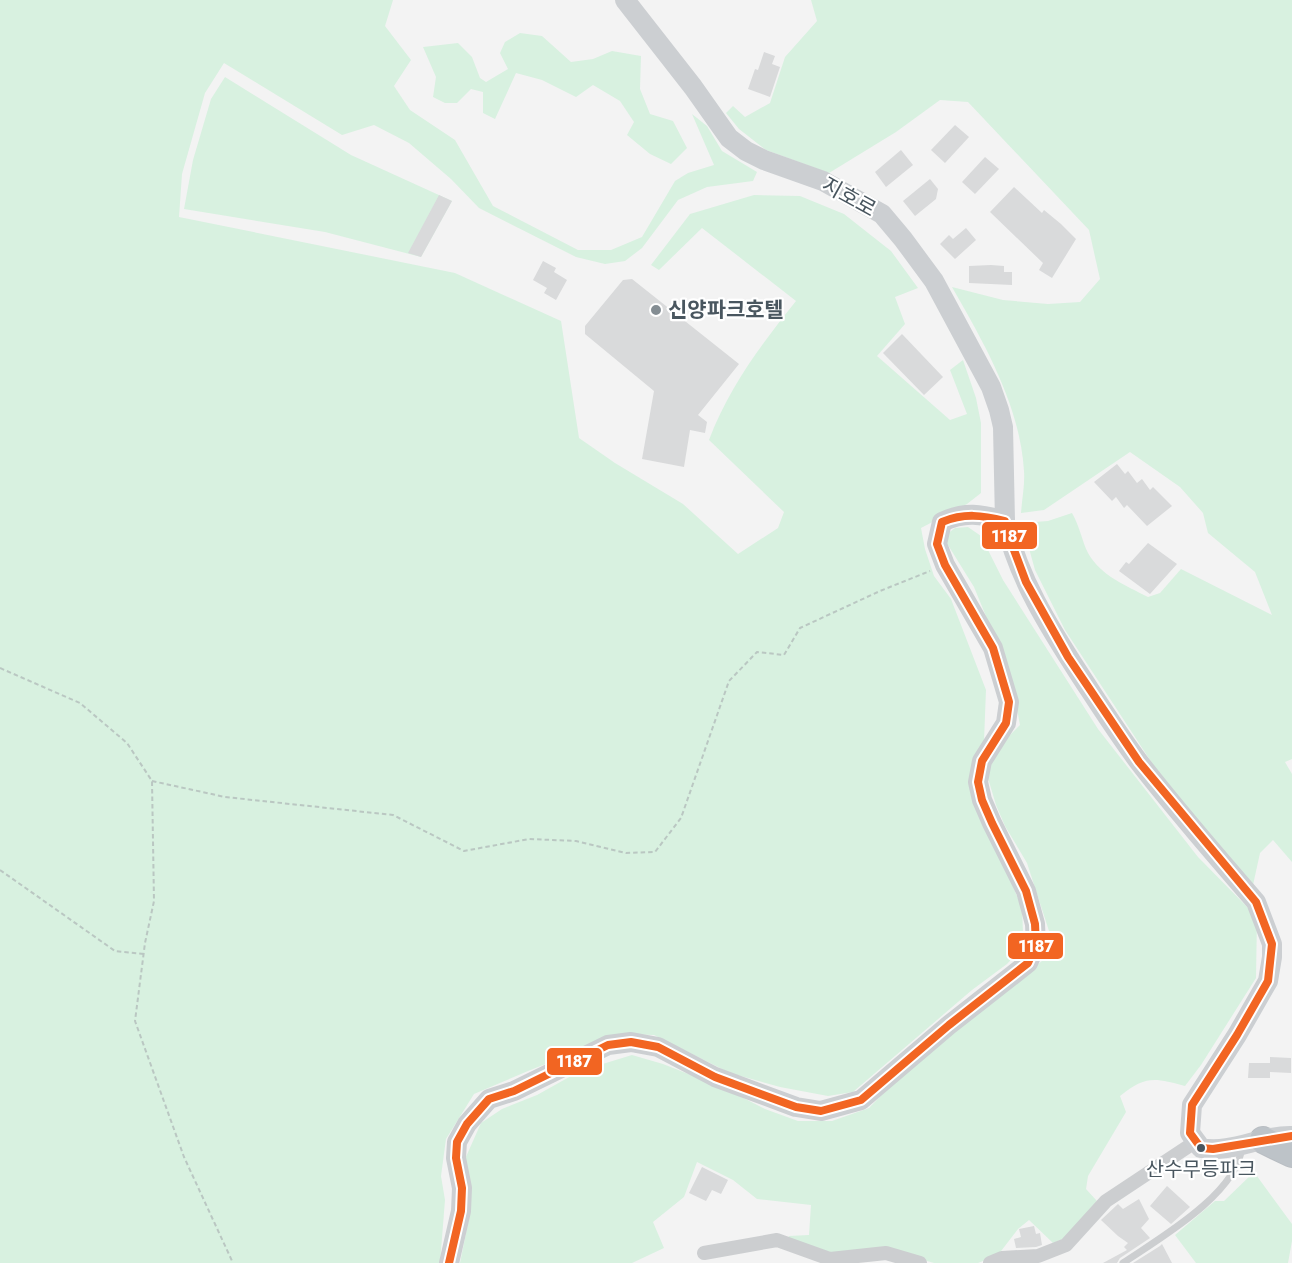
<svg xmlns="http://www.w3.org/2000/svg" width="1292" height="1263" font-family="Jost,'Noto Sans KR',sans-serif">
<rect width="100%" height="100%" fill="#f3f3f3"/>
<!-- green -->
<g fill="#d8f1e0">
<path d="M0 0H393L385 26 411 60 394 86 410 110 455 140 493 206 578 250H611L642 237 675 181 688 173 714 165 692 114 707 126 722 151 757 172 753 181 707 187 678 200 642 248 625 261 605 264 576 257 479 208 451 179 409 143 374 125 342 135 224 63 205 93 182 174 179 217 455 273 561 321 579 438 615 463 683 504 738 554 778 528 784 512 709 440C729 387 761 345 796 301L702 228 659 270 651 265 690 214 754 195 800 196 844 214 891 251 918 288 895 297 905 324 877 356 950 420 967 414 950 370 963 360 976 398 981 423V493L967 504 921 528 925 549 934 576 951 599 986 690 984 741 972 775 1004 865 1022 908 1023 932 1019 951 1007 964 972 990 853 1092 828 1096 780 1087 730 1073 654 1035 621 1034 528 1071 474 1094 446 1139 441 1176 445 1200 440 1263H0Z"/>
<path d="M811 0H1292V759L1285 762 1292 774V862L1273 840 1260 853 1253 885 1167 786 1065 630 1035 570 1022 523 1048 521 1072 513C1080 527 1082 541 1088 553 1101 576 1127 586 1148 597L1160 593 1181 569 1272 615 1255 572 1208 533 1203 513 1180 487 1130 452 1044 510 1021 513C1022 499 1025 484 1024 471 1020 405 984 343 952 287L1003 300 1048 304 1080 302 1100 279 1089 230 968 102 940 100 896 132 829 173 766 150 739 129 726 113 733 106 745 117 770 103 785 57 817 21Z"/>
<polygon points="520,33 542,36 571,62 593,59 612,51 641,56 640,89 650,114 673,121 687,148 671,164 650,154 627,135 634,122 620,101 593,85 576,97 542,80 516,73 495,119 483,113 483,92 471,89 457,103 445,103 433,97 436,77 423,47 458,43 472,57 480,78 486,82 508,69 500,53 505,42"/>
<polygon points="225,77 351,155 452,201 421,257 325,232 184,209 193,160 211,99"/>
<path d="M968 527 981 536 1003 580 1098 729 1198 857 1257 917 1256 978 1201 1065 1185 1086C1155 1078 1146 1075 1120 1096L1126 1112 1088 1176 1086 1189 1097 1201 1065 1238 1053 1243 1029 1220 1018 1229 998 1255 978 1263H934L885 1249 852 1255 816 1250 787 1241 789 1236 809 1235 811 1205 757 1199 733 1180 697 1162 684 1197 653 1222 664 1248 632 1263H460L469 1218 465 1159 481 1123 502 1109 537 1095 580 1071 632 1055 663 1064 724 1088 765 1109 798 1121H832L869 1108 899 1077 1048 956 1049 931 1027 863 1005 826 996 805 985 768 1004 741 1020 725 1011 677 974 587 943 537 955 528Z"/>
<polygon points="1254,1172 1292,1224 1292,1241 1288,1263 1196,1263 1175,1235 1215,1201 1224,1201"/>
</g>
<!-- building -->
<g fill="#d9dadb">
<polygon points="764,52 775,56 772,64 780,67 770,97 748,89 755,69 758,70"/>
<polygon points="955,125 969,137 945,163 931,150"/>
<polygon points="901,150 913,165 886,187 875,172"/>
<polygon points="985,157 999,169 975,194 962,182"/>
<polygon points="930,179 938,189 936,199 915,216 903,201"/>
<polygon points="1014,187 1042,213 1044,210 1061,224 1076,239 1052,278 1039,270 1043,263 990,212"/>
<polygon points="439,195 452,201 421,257 408,253"/>
<polygon points="966,228 976,240 955,259 940,244 949,235 953,239"/>
<polygon points="543,261 556,268 554,272 567,280 556,300 544,293 547,288 533,280"/>
<polygon points="991,265 1004,266 1004,272 1012,272 1012,285 969,283 969,266"/>
<polygon points="632,279 739,364 698,415 707,422 705,433 690,430 684,467 642,459 654,391 585,334 585,326 623,280"/>
<polygon points="902,334 943,377 924,395 883,353"/>
<polygon points="1117,464 1125,474 1128,471 1137,483 1142,479 1150,490 1153,487 1172,506 1147,526 1127,505 1124,508 1116,497 1112,501 1094,482"/>
<polygon points="1148,543 1177,564 1150,594 1119,571 1126,562 1129,564"/>
<polygon points="1270,1057 1291,1058 1291,1073 1270,1072 1270,1078 1248,1078 1249,1063 1270,1063"/>
<polygon points="702,1167 728,1180 721,1194 712,1190 706,1201 689,1193"/>
<polygon points="1167,1186 1190,1207 1171,1224 1150,1206"/>
<polygon points="1139,1199 1149,1219 1141,1228 1150,1238 1120,1258 1117,1263 1103,1263 1127,1250 1124,1247 1128,1243 1118,1236 1101,1220 1118,1204 1123,1209"/>
<polygon points="1034,1226 1036,1234 1040,1233 1042,1245 1036,1247 1016,1248 1014,1239 1021,1237 1019,1229"/>
<polygon points="1162,1244 1172,1263 1133,1263 1160,1246"/>
</g>
<g fill="none" stroke-linecap="round" stroke-linejoin="round">
<defs>
<polyline id="highway" points="1263,1140 1292,1154"/>
</defs>
<!-- highway casing -->
<use href="#highway" stroke="#b8bdc2" stroke-width="28"/>
<!-- path -->
<g stroke="#bac7c2" stroke-width="2" stroke-dasharray="4.5 3" stroke-linecap="butt">
<polyline points="0,668 80,703 127,743 152,781 154,901 145,943 135,1021 184,1157 233,1263"/>
<polyline points="152,781 225,797 393,815 464,851 529,839 576,841 626,853 655,852 681,818 729,681 757,652 784,655 800,628 880,591 930,571"/>
<polyline points="0,870 115,951 144,954"/>
</g>
<!-- lane -->
<path stroke="#ccced0" stroke-width="7" d="M1123 1263C1160 1238 1237 1194 1242 1147"/>
<!-- street -->
<g stroke="#ccced0" stroke-width="14">
<polyline points="704,1253 777,1240 830,1259 886,1253 920,1263"/>
<polyline points="990,1263 1002,1258 1038,1256 1066,1245 1106,1201 1195,1142"/>
</g>
<!-- secondary -->
<g stroke="#cccfd2" stroke-width="20">
<polyline points="625,0 693,87 729,138 746,151 764,160 823,181 882,214 903,239 934,281 991,387 999,410 1003,427 1005,521"/>
<path d="M449 1263 461 1211 462 1188 456 1158 457 1142 467 1124 489 1099 514 1091 608 1045 631 1042 658 1047 715 1077 796 1107 821 1111 861 1100 949 1025 1028 963 1036 945 1035 924 1026 891 992 823 982 800 978 782 982 761 1006 723 1009 702 993 648 945 565 937 544 942 522C965 511 981 514 1005 521 1018 578 1049 627 1080 675 1099 704 1118 734 1139 762 1176 810 1216 856 1256 902L1272 944V957L1268 981 1237 1035 1192 1105 1190 1133 1201 1148C1232 1154 1261 1135 1292 1136"/>
</g>
<!-- highway -->
<use href="#highway" stroke="#bdc3c8" stroke-width="26"/>
<defs>
<path id="bus-1" d="M449 1263 461 1211 462 1188 456 1158 457 1142 467 1124 489 1099 514 1091 608 1045 631 1042 658 1047 715 1077 796 1107 821 1111 861 1100 949 1025 1028 963 1036 945 1035 924 1026 891 992 823 982 800 978 782 982 761 1006 723 1009 702 993 648 945 565 937 544 942 522C964 513 982 515 1005 521L1011 542 1026 582 1068 657 1139 762 1256 902 1272 944 1268 981 1237 1035 1192 1105 1190 1133 1201 1148 1213 1149 1292 1136"/>
</defs>
<!-- bus-1 casing -->
<use href="#bus-1" stroke="#fff" stroke-width="12"/>
<!-- bus-1 -->
<use href="#bus-1" stroke="#f26522" stroke-width="8"/>
</g>
<!-- markers -->
<circle fill="#848d93" stroke="#fff" stroke-width="2" cx="656" cy="310" r="6"/>
<circle fill="#49565f" stroke="#fff" stroke-width="2" cx="1201" cy="1148" r="5"/>
<g text-anchor="middle" stroke-width="4.5" stroke-linejoin="round" paint-order="stroke">
<!-- bus labels -->
<g font-size="20" fill="#49565f" stroke="#fff">
<text x="1201" y="1176">산수무등파크</text>
</g>
<!-- street labels -->
<g font-size="21" fill="#49565f" stroke="#fff">
<text transform="translate(849 197) rotate(29)" y="7">지호로</text>
</g>
<!-- poi labels -->
<g font-size="21" font-weight="bold" fill="#49565f" stroke="#fff" text-anchor="start">
<text x="668" y="317">신양파크호텔</text>
</g>
</g>
<g stroke="#fff" stroke-width="2">
<rect x="981" y="521" width="57" height="29" rx="6" fill="#f26522"/>
<rect x="1007" y="932" width="57" height="28" rx="6" fill="#f26522"/>
<rect x="546" y="1047" width="57" height="29" rx="6" fill="#f26522"/>
</g>
<g font-size="16" text-anchor="middle" font-weight="bold" fill="#fff">
<text x="1009" y="542">1187</text>
<text x="1036" y="952">1187</text>
<text x="574" y="1067">1187</text>
</g>
</svg>
